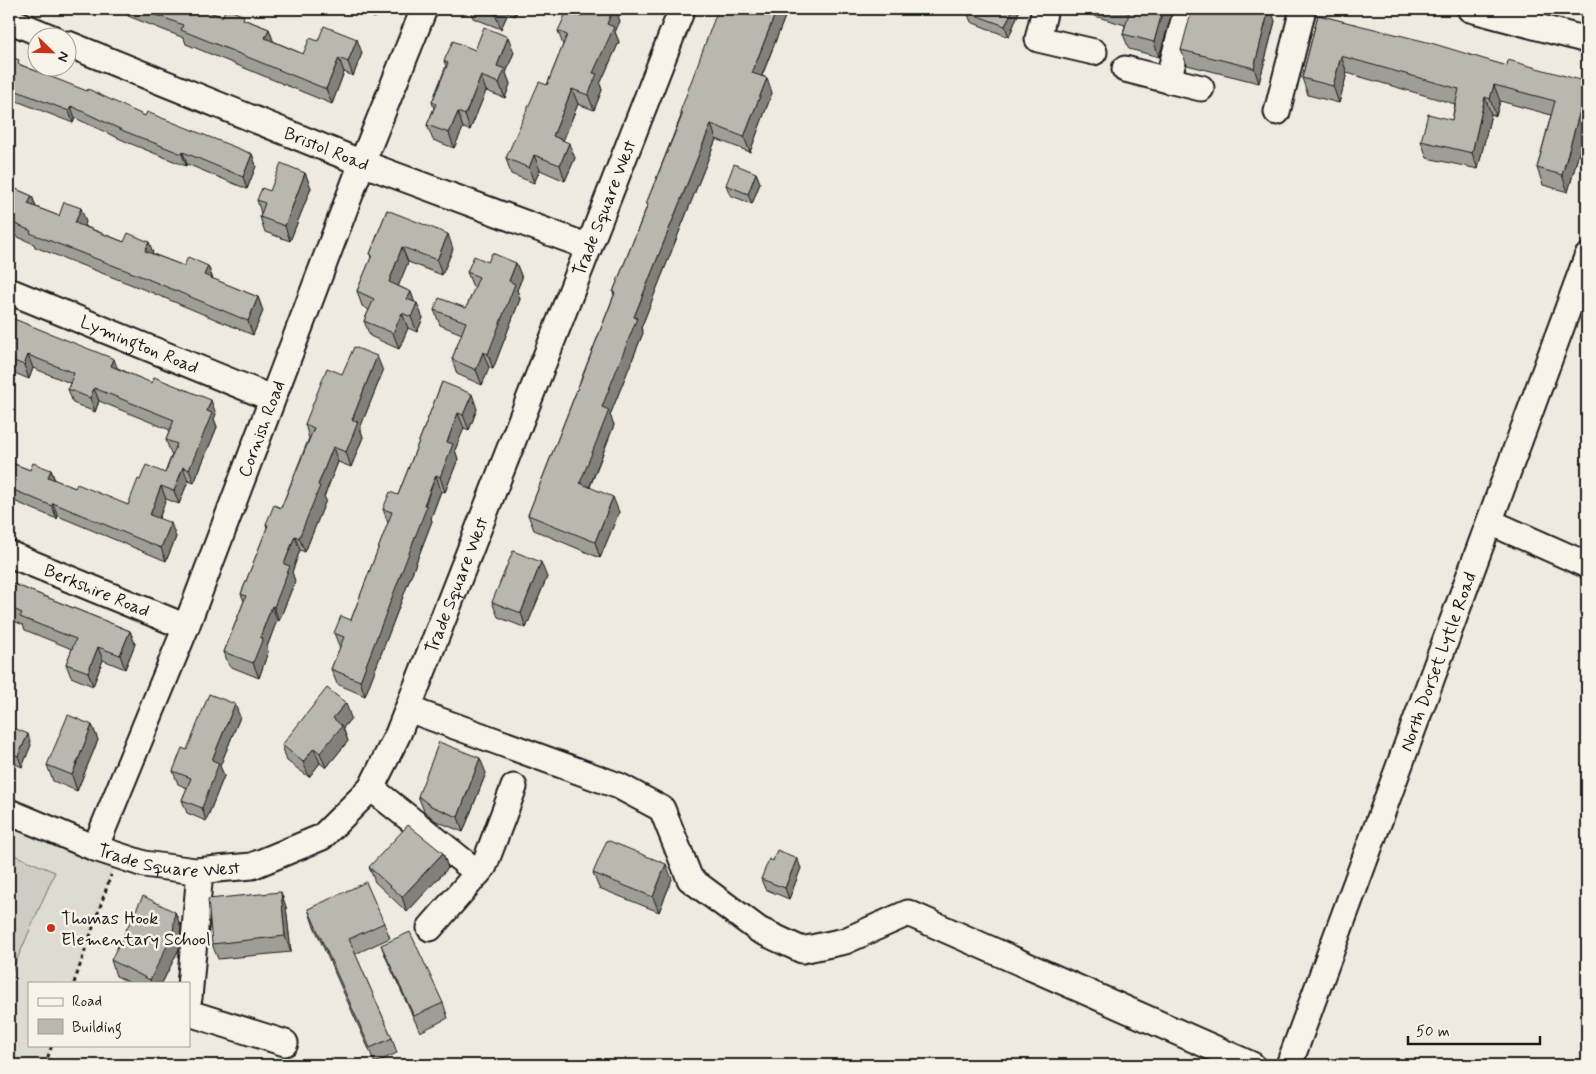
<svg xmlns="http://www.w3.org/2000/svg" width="1596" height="1074" font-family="Mynerve,sans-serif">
<rect width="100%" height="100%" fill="#eeeae0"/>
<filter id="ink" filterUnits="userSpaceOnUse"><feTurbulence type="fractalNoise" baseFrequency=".02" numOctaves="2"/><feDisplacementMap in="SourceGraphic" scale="10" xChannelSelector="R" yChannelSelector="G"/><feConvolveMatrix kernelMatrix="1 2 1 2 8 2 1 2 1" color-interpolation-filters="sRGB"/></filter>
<g filter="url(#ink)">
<!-- built -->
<polygon fill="#dedbd1" points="9,812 118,856 74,983 29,983 29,1045 52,1045 45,1065 9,1065"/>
<!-- green -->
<polygon fill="#cfccc3" stroke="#767470" points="9,853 55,872 9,978"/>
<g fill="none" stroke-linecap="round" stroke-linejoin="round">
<defs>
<g id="minor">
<polyline points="1045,9 1038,39 1094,52"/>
<polyline points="1187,9 1168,80 1201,88"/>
<polyline points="1470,9 1587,40"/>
<polyline points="9,20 52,38"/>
<path id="s1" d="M68 44 362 163 589 247"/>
<polyline points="1125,69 1168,80"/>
<polyline points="1277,112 1303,9"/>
<path id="s2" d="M9 291 271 398"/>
<polyline points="1490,522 1587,565"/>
<path id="s3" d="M9 554 186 627"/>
<polyline points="408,709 619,786 662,809 690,879 759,930 802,950 845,941 908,913 1252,1065"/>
<polyline points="371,788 478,873"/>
<path id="s4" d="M9 812 95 848 144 864 195 871 252 866 322 837 371 788 398 734 682 9"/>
<path id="s5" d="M95 848 186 627 362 163 424 9"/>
<polyline points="430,928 484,866 514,787"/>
<polyline points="189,998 200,871"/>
<polyline points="189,1013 285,1043"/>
<path id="s6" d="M1289 1065 1587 257"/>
</g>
</defs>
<!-- minor casing -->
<use href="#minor" stroke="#1c1c1c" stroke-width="29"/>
<!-- path -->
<g stroke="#1c1c1c" stroke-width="3" stroke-dasharray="4 4" stroke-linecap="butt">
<polyline points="74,983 111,875"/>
<polyline points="45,1065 52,1045"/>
</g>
<!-- minor -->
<use href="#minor" stroke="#f7f3e8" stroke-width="25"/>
</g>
<!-- wall -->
<g fill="#a09d96" stroke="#1c1c1c">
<polygon points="116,9 203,9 222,17 245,20 269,29 273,41 303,54 318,41 362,53 353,76 344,72 332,104 186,44 184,38 128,16 127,13"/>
<polygon points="353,9 379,9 375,18"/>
<polygon points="469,9 518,9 515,16 508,13 501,29 473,18"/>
<polygon points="788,9 762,76 767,78 772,93 750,152 716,139 641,328 643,333 610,415 614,425 590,487 619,512 600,558 534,530 528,515 614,295 613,292 647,206 646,204 681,116 680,112"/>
<polygon points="968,9 1020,9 1009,37 971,22 967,12"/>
<polygon points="1071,9 1173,9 1159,57 1129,49 1123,34 1125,25"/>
<polygon points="1318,15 1507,66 1587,82 1587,124 1568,192 1543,185 1537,168 1551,115 1500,101 1496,116 1491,114 1478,169 1427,158 1421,141 1452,120 1455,104 1347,73 1339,103 1308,95 1302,78"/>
<polygon points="581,17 620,21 615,32 619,42 600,84 602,90 594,110 578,104 563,140 575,158 565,181 540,170 534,183 511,174 506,158 547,85 563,45 558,31"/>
<polygon points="1275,21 1259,83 1187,65 1181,50"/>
<polygon points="475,50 514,52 506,73 510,84 505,98 486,91 470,130 463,128 454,148 433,140 427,125 434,108 432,102 446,66 444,61"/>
<polygon points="9,56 21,65 145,116 252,154 256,166 247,189 187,164 186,166 129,143 75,118 73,123 9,98"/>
<polygon points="305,173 311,188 290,241 265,232 260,217 261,213 257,200 270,191"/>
<polygon points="756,173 760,183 752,204 730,195 726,185"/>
<polygon points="9,186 32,196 36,207 59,216 86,222 84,226 124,242 149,242 153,254 184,266 208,266 213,279 258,297 263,311 253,335 148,291 35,247 34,244 9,233"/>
<polygon points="387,210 453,249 442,275 408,262 398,286 411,292 414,302 423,318 417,332 408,328 399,349 370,336 364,321 369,310 362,306 357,291 371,258 370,254"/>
<polygon points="488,262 516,263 522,278 517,290 520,299 493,369 489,368 482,385 457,374 452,359 462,334 440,325 434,310 466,308 475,288 473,287 467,272"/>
<polygon points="9,317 216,414 214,419 217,427 194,483 188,481 179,504 166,499 159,519 176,537 166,561 58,516 57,519 9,499 9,462 30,470 51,470 55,480 75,488 128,505 140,480 165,473 172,454 171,454 166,440 170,430 99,401 95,412 73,403 68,389 70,383 33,368 29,379 12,372 9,363"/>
<polygon points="383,371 360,428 363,437 351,467 338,462 324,497 326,500 305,552 300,550 292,572 295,581 279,621 277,620 267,647 268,652 259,678 229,666 224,652 244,601 241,594 267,528 266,524 281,508 309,438 305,424 342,374"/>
<polygon points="442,382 477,409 469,430 464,428 455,450 458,459 445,492 441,491 431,518 432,521 365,696 337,684 331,669 340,648 334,633 351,620 388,523 383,509 398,495"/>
<polygon points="547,577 526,628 498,617 492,602"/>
<polygon points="9,582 130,631 135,644 125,669 103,660 93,686 71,677 66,664 72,649 25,630 23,625 9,619"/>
<polygon points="240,717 220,766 224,776 206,821 187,813 182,800 187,788 178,784 173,771 187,750"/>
<polygon points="351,718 343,728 348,741 326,768 320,763 309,777 287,761 282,745"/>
<polygon points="92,725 98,740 77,791 53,781 47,765"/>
<polygon points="9,726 31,745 22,767 9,761"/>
<polygon points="486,773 463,832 436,821 424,811 418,796"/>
<polygon points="443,853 448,868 407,912 375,882 369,867"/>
<polygon points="801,868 789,899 765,889 761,879"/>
<polygon points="593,873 672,879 659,912 599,888"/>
<polygon points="281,892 286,907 291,952 218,959 212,944"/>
<polygon points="308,909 384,923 390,938 355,954 392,1038 397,1053 375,1063 313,924"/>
<polygon points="175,912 181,927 179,949 162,983 131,983 116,976 111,960"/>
<polygon points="381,945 443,1003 448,1018 420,1032 387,960"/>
</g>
<!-- shaded-wall -->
<g fill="#82807a" stroke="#1c1c1c">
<polygon points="372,9 379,9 375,18"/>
<polygon points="498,9 506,9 508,13 501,29 495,14"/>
<polygon points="513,9 518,9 515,16"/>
<polygon points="613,9 616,9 620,21 615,32 619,42 600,84 602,90 594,110 588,95 593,73 607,24"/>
<polygon points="777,9 788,9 757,88 752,73"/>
<polygon points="1013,9 1020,9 1009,37 1005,26"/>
<polygon points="1163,9 1173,9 1159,57 1154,42"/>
<polygon points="1269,9 1271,9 1275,21 1259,83 1254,68"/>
<polygon points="269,29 274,43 265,38"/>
<polygon points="508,37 514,52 506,73 510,84 505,98 499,83 497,66"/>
<polygon points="357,39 362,53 353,76 348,62"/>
<polygon points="1341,56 1347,73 1339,103 1333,86"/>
<polygon points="339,58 344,72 332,104 326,89"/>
<polygon points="481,76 486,91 470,130 465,115"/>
<polygon points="767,78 772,93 750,152 744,137"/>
<polygon points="1494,85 1500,101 1496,116 1490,99"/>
<polygon points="572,89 578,104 559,151 553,136"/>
<polygon points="1485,97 1491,114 1478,169 1472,153"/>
<polygon points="71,106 75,118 73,123 69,111"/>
<polygon points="1581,107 1587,124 1568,192 1562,175"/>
<polygon points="458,112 463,128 454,148 449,133"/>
<polygon points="711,124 716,139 641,328 643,333 610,415 614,425 585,498 580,483 602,407 634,317"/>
<polygon points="569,143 575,158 565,181 560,165"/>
<polygon points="183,152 187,164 186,166 182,154"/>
<polygon points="252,154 256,166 247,189 243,177"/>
<polygon points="534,155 540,170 534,183 529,168"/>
<polygon points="305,173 311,188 290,241 285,226"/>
<polygon points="756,173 760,183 752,204 748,194"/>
<polygon points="32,196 37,210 28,204"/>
<polygon points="81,208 86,222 80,237 75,223"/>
<polygon points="448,234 453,249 442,275 437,260"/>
<polygon points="149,242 154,256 145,251"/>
<polygon points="402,247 408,262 394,297 389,282"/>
<polygon points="516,263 522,278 517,290 520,299 493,369 488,354 509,281"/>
<polygon points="208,266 213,280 204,275"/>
<polygon points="411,292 416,306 417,303 423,318 417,332 411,317 407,299"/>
<polygon points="258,297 263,311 253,335 248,321"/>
<polygon points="402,313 408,328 399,349 393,333"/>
<polygon points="483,352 489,368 482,385 476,370"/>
<polygon points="28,355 33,368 29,379 24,365"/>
<polygon points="377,356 383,371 360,428 363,437 351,467 346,452 352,420"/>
<polygon points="114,359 119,373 111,366"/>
<polygon points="94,388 99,401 95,412 90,398"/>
<polygon points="472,394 477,409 469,430 463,415"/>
<polygon points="211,400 216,414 214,419 217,427 194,483 189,470 207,411"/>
<polygon points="458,413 464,428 455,450 458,459 445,492 440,477 447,442"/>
<polygon points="333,447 338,462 324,497 326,500 305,552 299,538 318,485"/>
<polygon points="183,467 188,481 179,504 174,491"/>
<polygon points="51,470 56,484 48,477"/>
<polygon points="436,475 441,491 431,518 432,521 365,696 360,681"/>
<polygon points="161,486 166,499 155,529 150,515"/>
<polygon points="613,497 619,512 600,558 595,542"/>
<polygon points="53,503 58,516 57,519 52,506"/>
<polygon points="171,523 176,537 166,561 161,548"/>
<polygon points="295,536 300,550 292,572 295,581 279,621 274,607 284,564"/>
<polygon points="541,562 547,577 526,628 521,613"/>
<polygon points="272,606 277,620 267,647 268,652 259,678 253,663 260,637"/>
<polygon points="130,631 135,644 125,669 120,655"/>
<polygon points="98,647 103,660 93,686 88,672"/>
<polygon points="346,703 351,718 343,728 348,741 326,768 320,753 333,718"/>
<polygon points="235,704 240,717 220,766 224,776 206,821 202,808 212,760"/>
<polygon points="92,725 98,740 77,791 72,775"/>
<polygon points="28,734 31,745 22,767 18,756"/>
<polygon points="314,748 320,763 309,777 303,762"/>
<polygon points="480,758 486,773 463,832 458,817"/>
<polygon points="443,853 448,868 407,912 402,897"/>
<polygon points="797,858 801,868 789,899 785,888"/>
<polygon points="666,864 672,879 659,912 653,897"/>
<polygon points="281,892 286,907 291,952 285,936"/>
<polygon points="175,912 181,927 179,949 162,983 151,983 150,980"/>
</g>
<!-- building -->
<g fill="#bab7af" stroke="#1c1c1c">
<polygon points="141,9 203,9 222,17 226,9 228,9 244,16 243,19 269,29 265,38 303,54 310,38 318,41 324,26 357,39 348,62 339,58 326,89 181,30 183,25"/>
<polygon points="482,9 498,9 495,14"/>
<polygon points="585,9 613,9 607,24 614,27 593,73 597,74 588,95 572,89 553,136 569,143 560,165 534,155 529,168 506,158 539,82 547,85 567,35 558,31 567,11 581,17"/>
<polygon points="718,9 777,9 752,73 767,78 744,137 711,124 634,317 637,318 602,407 609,410 580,483 613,497 595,542 528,515 615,293 613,292 648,204 646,204 683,113 680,112"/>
<polygon points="968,9 1013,9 1005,26 967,12"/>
<polygon points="1116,9 1163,9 1154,42 1123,34 1129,13"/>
<polygon points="1192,9 1269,9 1254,68 1181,50"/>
<polygon points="1318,15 1431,43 1507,66 1508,60 1587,82 1587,109 1581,107 1562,175 1537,168 1555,101 1494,85 1490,99 1485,97 1472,153 1421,141 1428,114 1452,120 1459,89 1341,56 1333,86 1302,78"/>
<polygon points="484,27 508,37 497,66 505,69 499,83 481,76 465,115 458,112 449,133 427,125 436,104 432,102 448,63 444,61 453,41 475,50"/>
<polygon points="9,56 19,60 18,64 87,91 88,89 145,116 147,112 252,154 243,177 183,152 182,154 124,131 71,106 69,111 9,88"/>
<polygon points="281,163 305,173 285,226 260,217 265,203 257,200 262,188 270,191"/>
<polygon points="734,164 756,173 748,194 726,185"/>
<polygon points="9,186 32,196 28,204 59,216 64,202 81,208 75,223 124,242 128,233 149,242 145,251 184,266 188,257 208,266 204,275 258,297 248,321 143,277 30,233 31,231 9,221"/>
<polygon points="387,210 448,234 437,260 402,247 389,282 411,292 407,299 417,303 411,317 402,313 393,333 364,321 374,299 357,291 372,255 370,254"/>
<polygon points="492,253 516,263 509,281 515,284 488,354 483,352 476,370 452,359 466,322 434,310 439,298 466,308 479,277 467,272 474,256 488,262"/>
<polygon points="9,317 114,359 111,366 152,383 154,377 211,400 207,411 212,413 189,470 183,467 174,491 161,486 150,515 171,523 161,548 53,503 52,506 9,488 9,462 30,470 33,463 51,470 48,477 75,488 77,484 128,505 138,479 140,480 146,465 165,473 177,444 166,440 174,420 94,388 90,398 68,389 74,373 28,355 24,365 9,359 9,355 12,346 9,344"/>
<polygon points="354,347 377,356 352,420 358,422 346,452 333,447 318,485 320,486 299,538 295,536 284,564 290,566 274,607 272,606 260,637 263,638 253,663 224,652 246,596 241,594 268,525 266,524 274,505 281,508 314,428 305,424 327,368 342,374"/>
<polygon points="442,382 472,394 463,415 458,413 447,442 453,444 440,477 436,475 424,505 427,506 360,681 331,669 344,637 334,633 341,616 351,620 392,512 383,509 390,492 398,495"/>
<polygon points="513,551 541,562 521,613 492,602"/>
<polygon points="9,582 130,631 120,655 98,647 88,672 66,664 76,639 20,617 22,613 9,607"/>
<polygon points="327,688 346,703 333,718 342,726 320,753 314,748 303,762 282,745"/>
<polygon points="209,694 235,704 212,760 219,763 202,808 182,800 191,778 173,771 182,748 187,750"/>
<polygon points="68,715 92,725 72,775 47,765"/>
<polygon points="9,726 28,734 18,756 9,752"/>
<polygon points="439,742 480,758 458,817 431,806 418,796"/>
<polygon points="408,825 443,853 402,897 369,867"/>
<polygon points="607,840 666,864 653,897 593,873"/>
<polygon points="777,850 797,858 785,888 761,879 769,859 773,861"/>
<polygon points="366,882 384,923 349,939 392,1038 370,1048 308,909"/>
<polygon points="281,892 285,936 212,944 208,899"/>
<polygon points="143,896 175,912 173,934 150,980 111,960"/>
<polygon points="410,932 443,1003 414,1016 381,945"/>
</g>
</g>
<!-- markers -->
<circle fill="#c8321e" stroke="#f7f3e8" stroke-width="2" cx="51" cy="928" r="5"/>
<g text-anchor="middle" stroke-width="5" stroke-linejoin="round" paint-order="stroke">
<!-- street labels -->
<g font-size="18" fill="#1c1c1c" stroke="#f7f3e8">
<text dy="6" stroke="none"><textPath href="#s1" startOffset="279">Bristol Road</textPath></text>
<text dy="6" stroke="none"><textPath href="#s4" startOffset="1024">Trade Square West</textPath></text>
<text dy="6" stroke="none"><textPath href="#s2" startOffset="141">Lymington Road</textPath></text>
<text dy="6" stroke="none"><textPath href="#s5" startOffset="451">Cornish Road</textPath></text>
<text dy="6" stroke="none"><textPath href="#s4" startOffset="619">Trade Square West</textPath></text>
<text dy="6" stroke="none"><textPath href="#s3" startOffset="95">Berkshire Road</textPath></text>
<text dy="6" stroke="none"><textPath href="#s6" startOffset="430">North Dorset Lytle Road</textPath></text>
<text dy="6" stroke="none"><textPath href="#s4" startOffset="169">Trade Square West</textPath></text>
</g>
<!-- poi labels -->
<g font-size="18" fill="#1c1c1c" stroke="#f7f3e8" text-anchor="start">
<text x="61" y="924">Thomas Hook<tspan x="61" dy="21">Elementary School</tspan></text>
</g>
</g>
<!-- margin -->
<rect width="1596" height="1074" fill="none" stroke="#f7f3e8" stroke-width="30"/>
<rect x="15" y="15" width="1566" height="1044" fill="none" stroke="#1c1c1c" stroke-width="2" filter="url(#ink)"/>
<!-- legend -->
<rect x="28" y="982" width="162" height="65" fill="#f7f3e8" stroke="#9f9d96"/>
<rect x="38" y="998" width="25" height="8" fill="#f7f3e8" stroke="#9f9d96"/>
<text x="72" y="1006" font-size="15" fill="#1c1c1c">Road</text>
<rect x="38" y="1019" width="25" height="15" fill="#bab7af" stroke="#9f9d96"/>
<text x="72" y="1032" font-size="15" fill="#1c1c1c">Building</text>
<!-- north arrow -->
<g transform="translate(52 52) rotate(113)"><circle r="24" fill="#f7f3e8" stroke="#9f9d96"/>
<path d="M0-4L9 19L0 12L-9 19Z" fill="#c8321e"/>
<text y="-8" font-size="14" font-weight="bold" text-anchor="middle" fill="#1c1c1c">N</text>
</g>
<!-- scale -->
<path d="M1408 1036v8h132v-8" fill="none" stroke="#1c1c1c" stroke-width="2.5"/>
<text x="1416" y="1036" font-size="15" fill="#1c1c1c" stroke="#f7f3e8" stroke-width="4" paint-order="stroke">50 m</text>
</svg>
